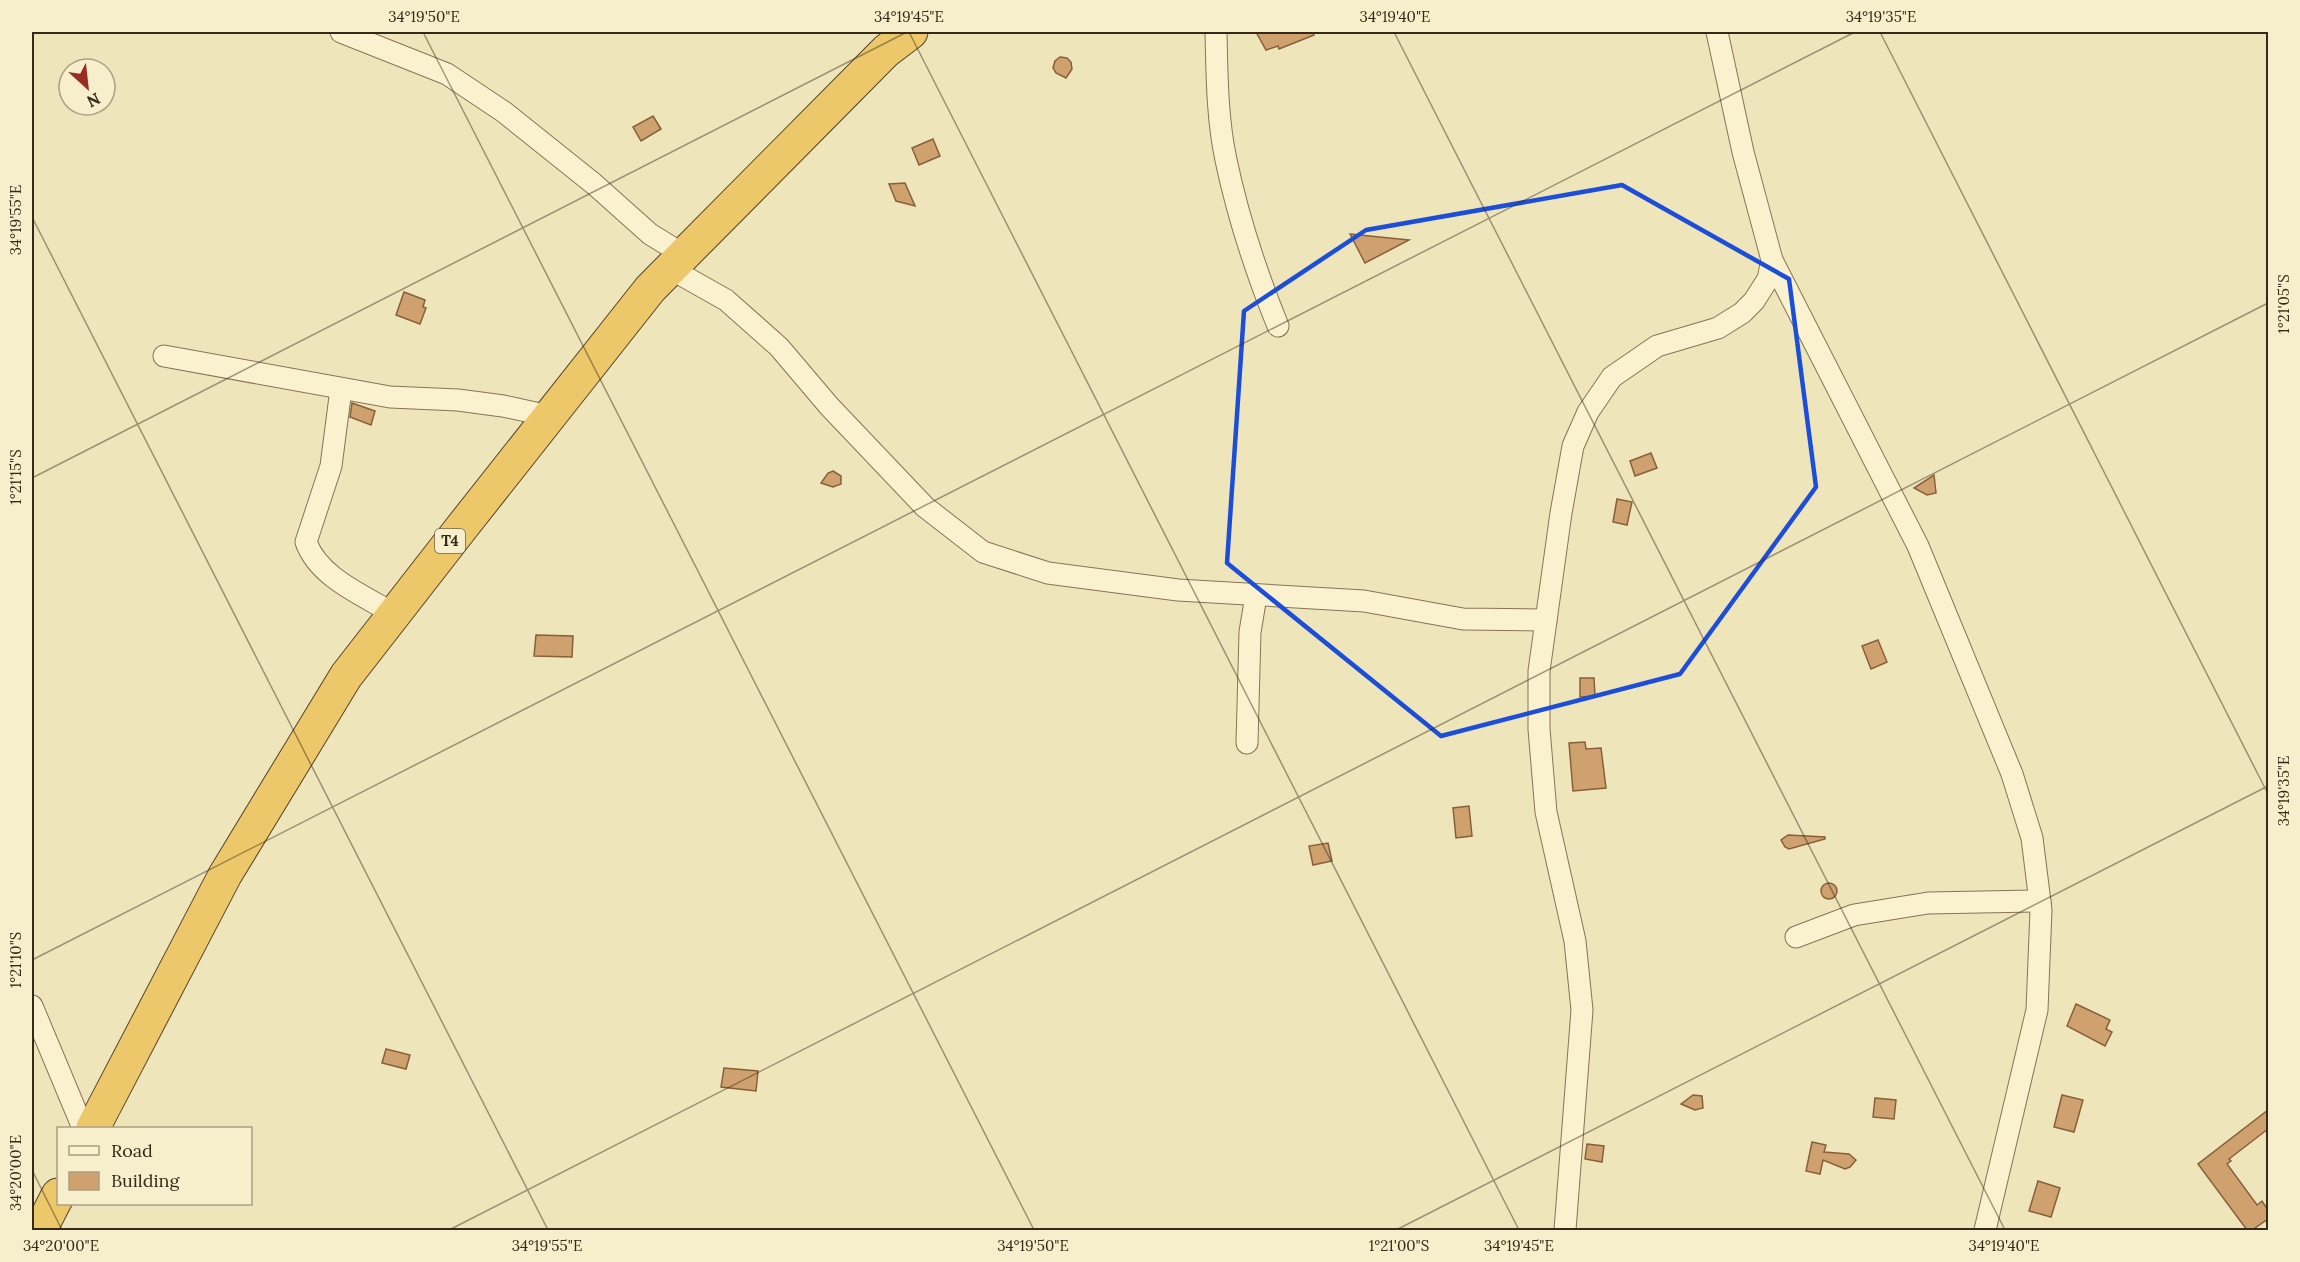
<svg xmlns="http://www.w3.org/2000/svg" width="2300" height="1262" font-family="Lora,serif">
<rect width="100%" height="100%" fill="#efe5bb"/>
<!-- building -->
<g fill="#cfa16f" stroke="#87603a" stroke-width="1.5">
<polygon points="1256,32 1313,32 1314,35 1279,49 1278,46 1266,50"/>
<polygon points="1060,57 1067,58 1071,62 1072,69 1066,78 1056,73 1053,68 1055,61"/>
<polygon points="653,116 661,129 641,141 633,127"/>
<polygon points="933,139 940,156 919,165 912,148"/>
<polygon points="905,183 915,206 896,201 889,184"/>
<polygon points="1350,234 1409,240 1365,263"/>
<polygon points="404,292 425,300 423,307 426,308 420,324 396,315"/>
<polygon points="352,403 375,411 371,425 350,417"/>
<polygon points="1651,453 1657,468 1635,476 1630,461"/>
<polygon points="833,471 841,476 841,484 833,487 821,483 828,473"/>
<polygon points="1934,475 1936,493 1927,495 1914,488"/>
<polygon points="1617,499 1632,502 1627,525 1613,522"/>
<polygon points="536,635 573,636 572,657 534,656"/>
<polygon points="1878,640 1887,662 1871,669 1862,646"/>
<polygon points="1580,678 1594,678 1595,696 1580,697"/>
<polygon points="1585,742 1586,749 1601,748 1606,788 1573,791 1569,743"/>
<polygon points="1469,806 1472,836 1456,838 1453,808"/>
<polygon points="1788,835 1825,837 1825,839 1789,849 1785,847 1781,840"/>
<polygon points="1328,843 1332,861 1313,865 1309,846"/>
<circle cx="1829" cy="891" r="8"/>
<polygon points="2076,1004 2110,1020 2106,1029 2112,1032 2105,1046 2067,1026"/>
<polygon points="386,1049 410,1055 406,1069 382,1063"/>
<polygon points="724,1068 758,1071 756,1091 721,1087"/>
<polygon points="1693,1095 1702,1096 1703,1108 1695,1110 1681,1104"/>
<polygon points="2062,1095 2083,1100 2074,1132 2054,1127"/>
<polygon points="1875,1098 1896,1100 1894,1119 1873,1117"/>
<polygon points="2268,1110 2268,1129 2229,1159 2231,1161 2227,1164 2257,1205 2262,1201 2268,1210 2268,1219 2252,1230 2247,1230 2198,1164"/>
<polygon points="1812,1142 1826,1145 1824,1152 1849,1154 1856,1160 1850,1167 1845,1169 1823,1160 1820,1174 1806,1171"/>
<polygon points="1587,1144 1604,1146 1602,1162 1585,1159"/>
<polygon points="2038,1181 2060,1188 2051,1217 2029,1211"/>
</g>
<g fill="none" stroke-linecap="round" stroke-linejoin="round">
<defs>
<g id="minor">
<polyline points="341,32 447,74 504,112 594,184 650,234 684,255"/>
<path d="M1216 32C1217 74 1217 118 1226 160 1238 217 1256 272 1278 326"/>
<polyline points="1717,32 1743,152 1772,260 1918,546 2012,774 2032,838 2041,910 2037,1010 1985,1230"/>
<polyline points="671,269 726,300 779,347 829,406 925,507 983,552 1048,573 1178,590 1364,601 1463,619 1546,620"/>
<polyline points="164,356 390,397 458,400 503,406 549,416"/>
<path d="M341 389 331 466 306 542C319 578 363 595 394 614"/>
<polyline points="1247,743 1250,632 1256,596"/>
<polyline points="1796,937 1854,915 1928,903 2040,901"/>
<polyline points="32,1006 83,1128"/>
<polyline points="1565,1230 1582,1010 1575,941 1546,812 1539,729 1539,671 1561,513 1573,446 1588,412 1612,377 1657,346 1718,328 1742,313 1754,301 1768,279 1772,260"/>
</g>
<g id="trunk">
<polyline points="93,1128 225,875 346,676 462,527 650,289 886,51 911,32"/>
<polyline points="40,1230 58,1195"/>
</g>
</defs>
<!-- minor casing -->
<use href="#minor" stroke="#877455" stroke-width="23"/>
<!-- trunk casing -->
<use href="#trunk" stroke="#54422a" stroke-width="35"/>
<!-- minor -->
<use href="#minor" stroke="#faf1ce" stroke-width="21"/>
<!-- trunk -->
<use href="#trunk" stroke="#edc86b" stroke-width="33"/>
</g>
<!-- marked area -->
<path fill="none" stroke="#1d4ed8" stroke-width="4.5" stroke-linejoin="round" d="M1622 185 1789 279 1816 487 1680 674 1441 736 1227 563 1244 311 1366 230Z"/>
<!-- ticks -->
<path fill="none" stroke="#352a1a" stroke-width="1.5" stroke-opacity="0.45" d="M423 32 1034 1230M909 32 1519 1230M1394 32 2005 1230M1880 32 2268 794M32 217 548 1230M32 478 907 32M32 960 1855 32M32 1170 62 1230M449 1230 2268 303M1396 1230 2268 786"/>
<g text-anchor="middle" stroke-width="6" stroke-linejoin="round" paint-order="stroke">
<!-- shield labels -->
<rect fill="#f7eecb" stroke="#6f654f" stroke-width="1.5" x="435" y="529" width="30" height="24" rx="4.5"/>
<g font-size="15" font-weight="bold" fill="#352a1a">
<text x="450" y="546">T4</text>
</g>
</g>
<!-- border -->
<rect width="2300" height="1262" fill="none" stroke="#f7eecb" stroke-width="66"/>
<!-- legend -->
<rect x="57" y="1127" width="195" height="78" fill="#f7eecb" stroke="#a9a084" stroke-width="1.5"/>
<rect x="69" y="1146" width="30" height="9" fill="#faf1ce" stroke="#a9a084" stroke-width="1.5"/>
<text x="111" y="1157" font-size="18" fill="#352a1a">Road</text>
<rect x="69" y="1172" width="30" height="18" fill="#cfa16f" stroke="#a9a084" stroke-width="1.5"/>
<text x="111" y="1187" font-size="18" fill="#352a1a">Building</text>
<!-- north arrow -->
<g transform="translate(87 87) rotate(153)"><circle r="28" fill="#f7eecb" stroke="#a9a084" stroke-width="1.5"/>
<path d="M0-4.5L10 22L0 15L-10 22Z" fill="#982d22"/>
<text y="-9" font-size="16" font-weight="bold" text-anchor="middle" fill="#352a1a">N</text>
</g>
<rect x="33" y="33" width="2234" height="1196" fill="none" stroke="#352a1a" stroke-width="2"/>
<g font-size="15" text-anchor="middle" fill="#352a1a">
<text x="424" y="22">34°19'50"E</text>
<text x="909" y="22">34°19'45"E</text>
<text x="1395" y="22">34°19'40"E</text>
<text x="1881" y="22">34°19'35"E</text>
<text transform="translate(16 220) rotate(-90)" y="5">34°19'55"E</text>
<text transform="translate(2284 304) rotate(-90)" y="5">1°21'05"S</text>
<text transform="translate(16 477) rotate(-90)" y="5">1°21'15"S</text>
<text transform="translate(2284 791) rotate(-90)" y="5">34°19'35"E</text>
<text transform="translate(16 960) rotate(-90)" y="5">1°21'10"S</text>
<text transform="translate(16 1173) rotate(-90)" y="5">34°20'00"E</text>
<text x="61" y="1251">34°20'00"E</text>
<text x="547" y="1251">34°19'55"E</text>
<text x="1033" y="1251">34°19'50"E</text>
<text x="1399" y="1251">1°21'00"S</text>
<text x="1519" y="1251">34°19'45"E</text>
<text x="2004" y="1251">34°19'40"E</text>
</g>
</svg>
